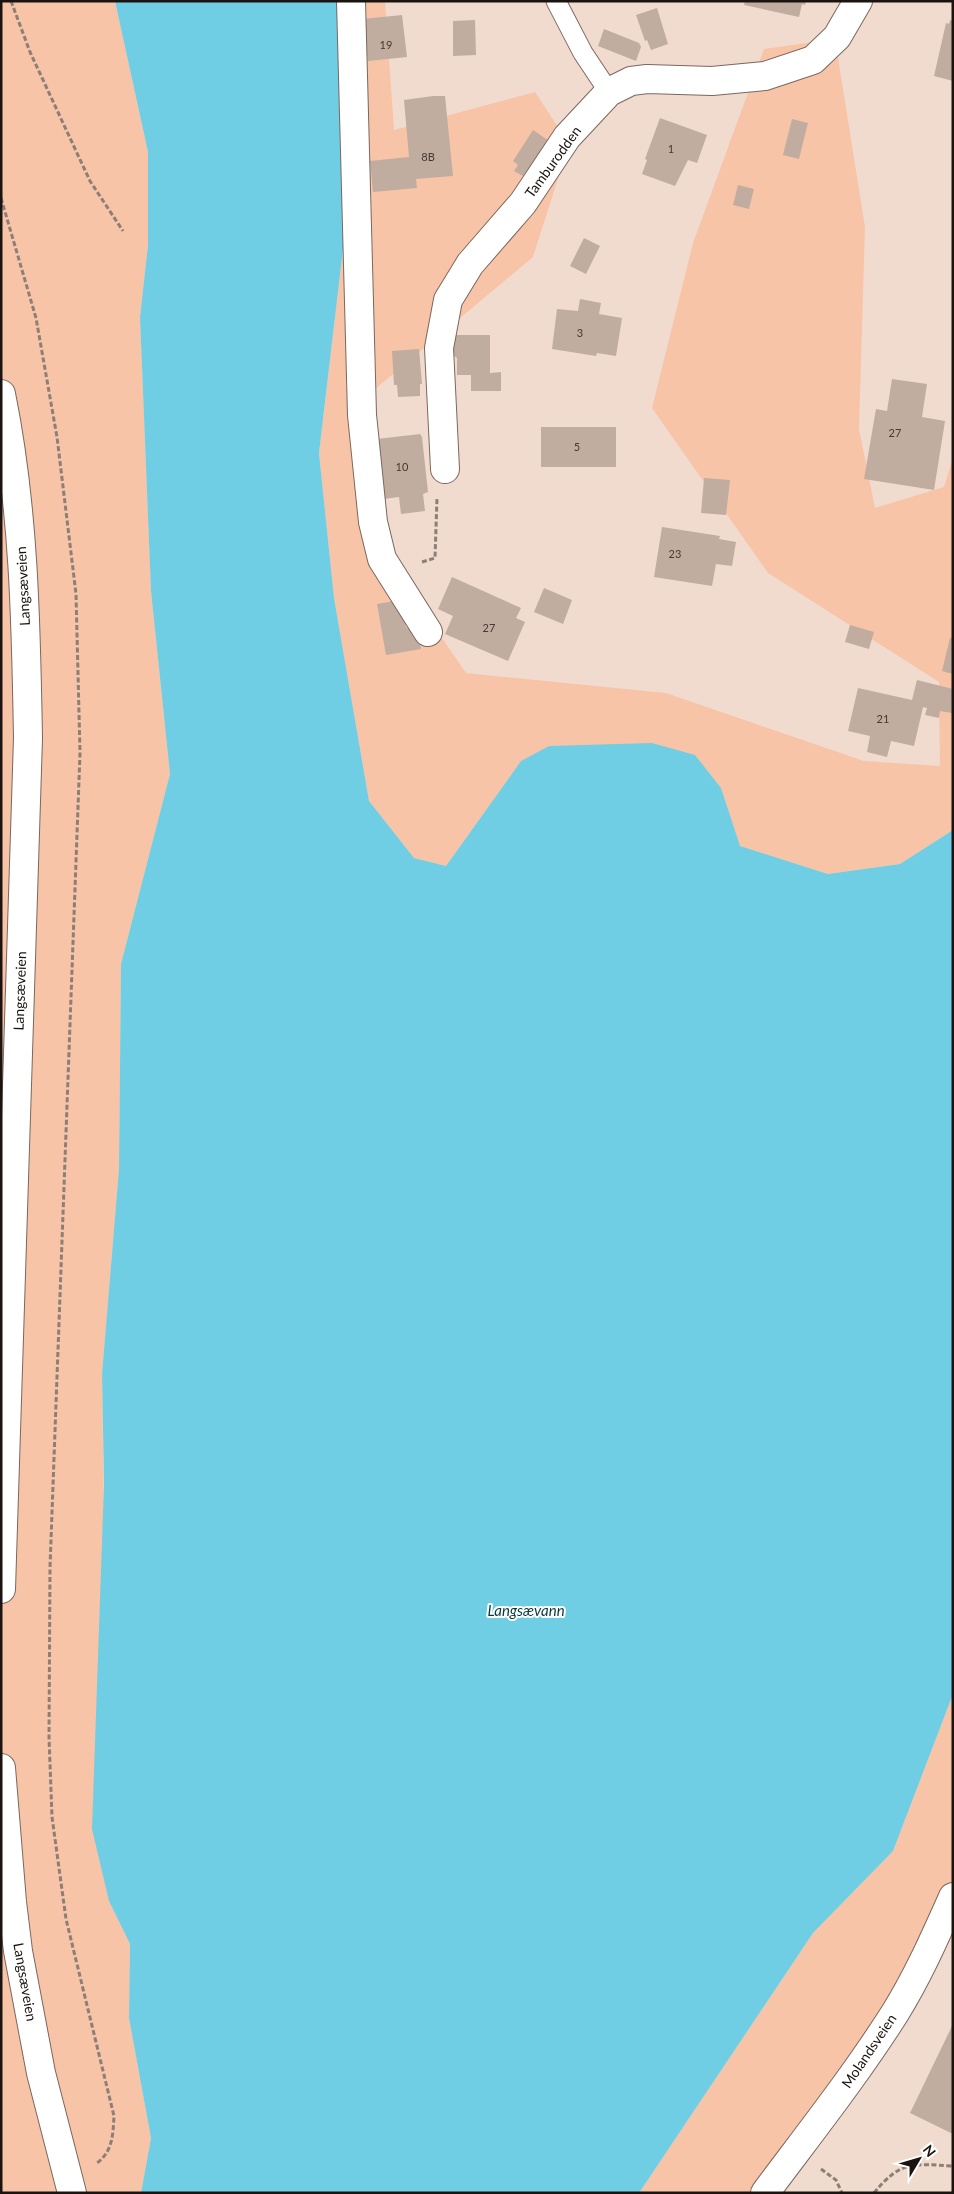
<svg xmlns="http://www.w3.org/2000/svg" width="954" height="2194" font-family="Lato,sans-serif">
<rect width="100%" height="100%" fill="#f1dbcf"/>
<!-- green -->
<g fill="#f7c4a8">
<polygon points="1,1 115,1 148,152 148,245 140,317 151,591 170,774 121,964 119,1169 102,1374 109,1901 130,1944 129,2018 151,2138 141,2193 1,2193"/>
<polygon points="346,1 385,1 394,130 535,92 569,144 533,257 374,390 381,549 466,673 666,693 864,761 940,766 939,682 768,573 652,408 693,243 764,49 835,39 865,227 859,429 875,508 944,487 953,458 953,830 900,864 828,874 739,846 721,788 521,761 446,866 414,858 369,801 334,598 319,453 343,249 349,40"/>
<polygon points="953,1694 953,1896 770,2193 639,2193 813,1933 893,1851"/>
</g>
<!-- water -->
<polygon fill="#6fcee3" points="115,1 346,1 349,40 343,249 319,453 334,598 369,801 414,858 446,866 521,761 549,746 652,743 695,755 721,788 740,846 828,874 900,864 953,830 953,1694 893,1851 813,1933 639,2193 141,2193 151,2138 129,2018 130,1944 109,1901 92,1829 104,1484 102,1374 119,1169 121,964 170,774 151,591 140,317 148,245 148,152"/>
<!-- building -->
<g fill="#c1aca0">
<polygon points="745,1 806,1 805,5 802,4 799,17 744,5"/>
<polygon points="657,8 668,44 651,50 647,40 645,41 636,15"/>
<polygon points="402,15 407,57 368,61 363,19"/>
<polygon points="475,20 476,55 453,56 453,21"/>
<polygon points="950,20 953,21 953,81 934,76 946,23 949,24"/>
<polygon points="604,29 639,43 641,47 636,61 598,46"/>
<polygon points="433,96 445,96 453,176 416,179 417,188 373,192 370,161 409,157 404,100"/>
<polygon points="660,118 707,135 697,163 688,160 675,186 642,174 647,160 645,159"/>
<polygon points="792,119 808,123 799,159 783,155"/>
<polygon points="533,130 552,143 533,174 527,170 523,176 514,171 518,165 513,161"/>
<polygon points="738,185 754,189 749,209 733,205"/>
<polygon points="584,238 600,246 586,274 570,266"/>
<polygon points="580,299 601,303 599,314 622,318 616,356 597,353 596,356 552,349 557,309 578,311"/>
<polygon points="449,335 490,335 490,373 501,372 501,391 471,391 471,375 457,375 457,358 449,352"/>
<polygon points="419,349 422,384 420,384 420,396 398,397 397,385 394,385 392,351"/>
<polygon points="892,379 927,384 922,417 945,421 934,490 864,479 876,409 887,411"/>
<rect x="541" y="427" width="75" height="40"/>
<polygon points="420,434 422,437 428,492 423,494 425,511 401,514 399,497 384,499 377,439"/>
<polygon points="704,478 730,480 726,515 701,513"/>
<polygon points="662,527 720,536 719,539 736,542 732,566 716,564 712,586 654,577"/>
<polygon points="452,577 521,608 516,618 525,622 508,661 445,634 453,616 438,609"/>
<polygon points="544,588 572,600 563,624 534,612"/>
<polygon points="401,600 406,628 417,626 421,649 386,655 377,604"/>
<polygon points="850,625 874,632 869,649 845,642"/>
<polygon points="950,638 953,638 953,674 942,671"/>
<polygon points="917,680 953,689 952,713 940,711 939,718 925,715 927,708 923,707 914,746 891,741 887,757 867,752 870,736 848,731 858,688 912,700"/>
<polygon points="953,2024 953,2134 910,2113"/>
</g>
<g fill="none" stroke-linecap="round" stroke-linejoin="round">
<defs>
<polyline id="service" points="556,1 583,53 609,92"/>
<g id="minor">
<polyline points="351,1 362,415 373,522 382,559 428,632"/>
<polyline points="445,469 439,348 448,300 470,264 523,203 567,137 609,92 631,81 647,79 712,81 765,76 813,60 837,37 858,1"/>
</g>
<g id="primary">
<path d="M1 394C24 507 26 623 28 738L1 1589"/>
<polyline points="1,1768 12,1902 18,1951 41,2073 72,2193"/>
<path d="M765 2193C809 2134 855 2076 895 2013 918 1976 935 1937 953 1897"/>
</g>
</defs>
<!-- service casing -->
<use href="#service" stroke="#7b675d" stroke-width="21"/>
<!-- minor casing -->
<use href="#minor" stroke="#7b675d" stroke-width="30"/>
<!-- primary casing -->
<use href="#primary" stroke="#7b675d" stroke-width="30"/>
<!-- path -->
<g stroke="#8d7e76" stroke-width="3" stroke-dasharray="5 2.5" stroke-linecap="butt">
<polyline points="11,1 30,52 90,181 123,231"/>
<path d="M1 198 36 318 57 437 76 594 80 753 50 1567 49 1737 52 1817 66 1919 114 2116C113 2134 113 2151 97 2163"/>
<polyline points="422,562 435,558 437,498"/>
<polyline points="821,2169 836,2180 842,2193"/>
<path d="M874 2193C901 2160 913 2164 953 2166"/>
</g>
<!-- service -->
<use href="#service" stroke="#fff" stroke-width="19"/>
<!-- minor -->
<use href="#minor" stroke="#fff" stroke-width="28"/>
<!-- primary -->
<use href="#primary" stroke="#fff" stroke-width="28"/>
</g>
<g text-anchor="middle" stroke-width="4" stroke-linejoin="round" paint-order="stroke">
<!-- number labels -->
<g font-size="11" fill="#443933">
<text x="386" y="49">19</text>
<text x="671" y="153">1</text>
<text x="428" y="161">8B</text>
<text x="580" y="337">3</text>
<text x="895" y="437">27</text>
<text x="577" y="451">5</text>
<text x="402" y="471">10</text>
<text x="675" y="558">23</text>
<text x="489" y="632">27</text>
<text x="883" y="723">21</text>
</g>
<!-- street labels -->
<g font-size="14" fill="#1a130f" stroke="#fff">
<text transform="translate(553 162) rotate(-54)" y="5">Tamburodden</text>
<text transform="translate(23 586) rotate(-93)" y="5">Langsæveien</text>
<text transform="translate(20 991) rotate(-88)" y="5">Langsæveien</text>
<text transform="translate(25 1982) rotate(80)" y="5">Langsæveien</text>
<text transform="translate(869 2051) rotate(-56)" y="5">Molandsveien</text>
</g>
<!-- water labels -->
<g font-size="15" font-style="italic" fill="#093740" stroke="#fff">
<text x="526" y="1616">Langsævann</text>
</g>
</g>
<!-- border -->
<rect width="954" height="2194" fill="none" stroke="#1a130f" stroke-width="5"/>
<!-- north arrow -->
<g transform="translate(919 2159) rotate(52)" stroke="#ffffff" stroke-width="4" paint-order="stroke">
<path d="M0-4L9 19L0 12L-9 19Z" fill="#1a130f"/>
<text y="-8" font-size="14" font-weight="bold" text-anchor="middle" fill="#1a130f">N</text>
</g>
</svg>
